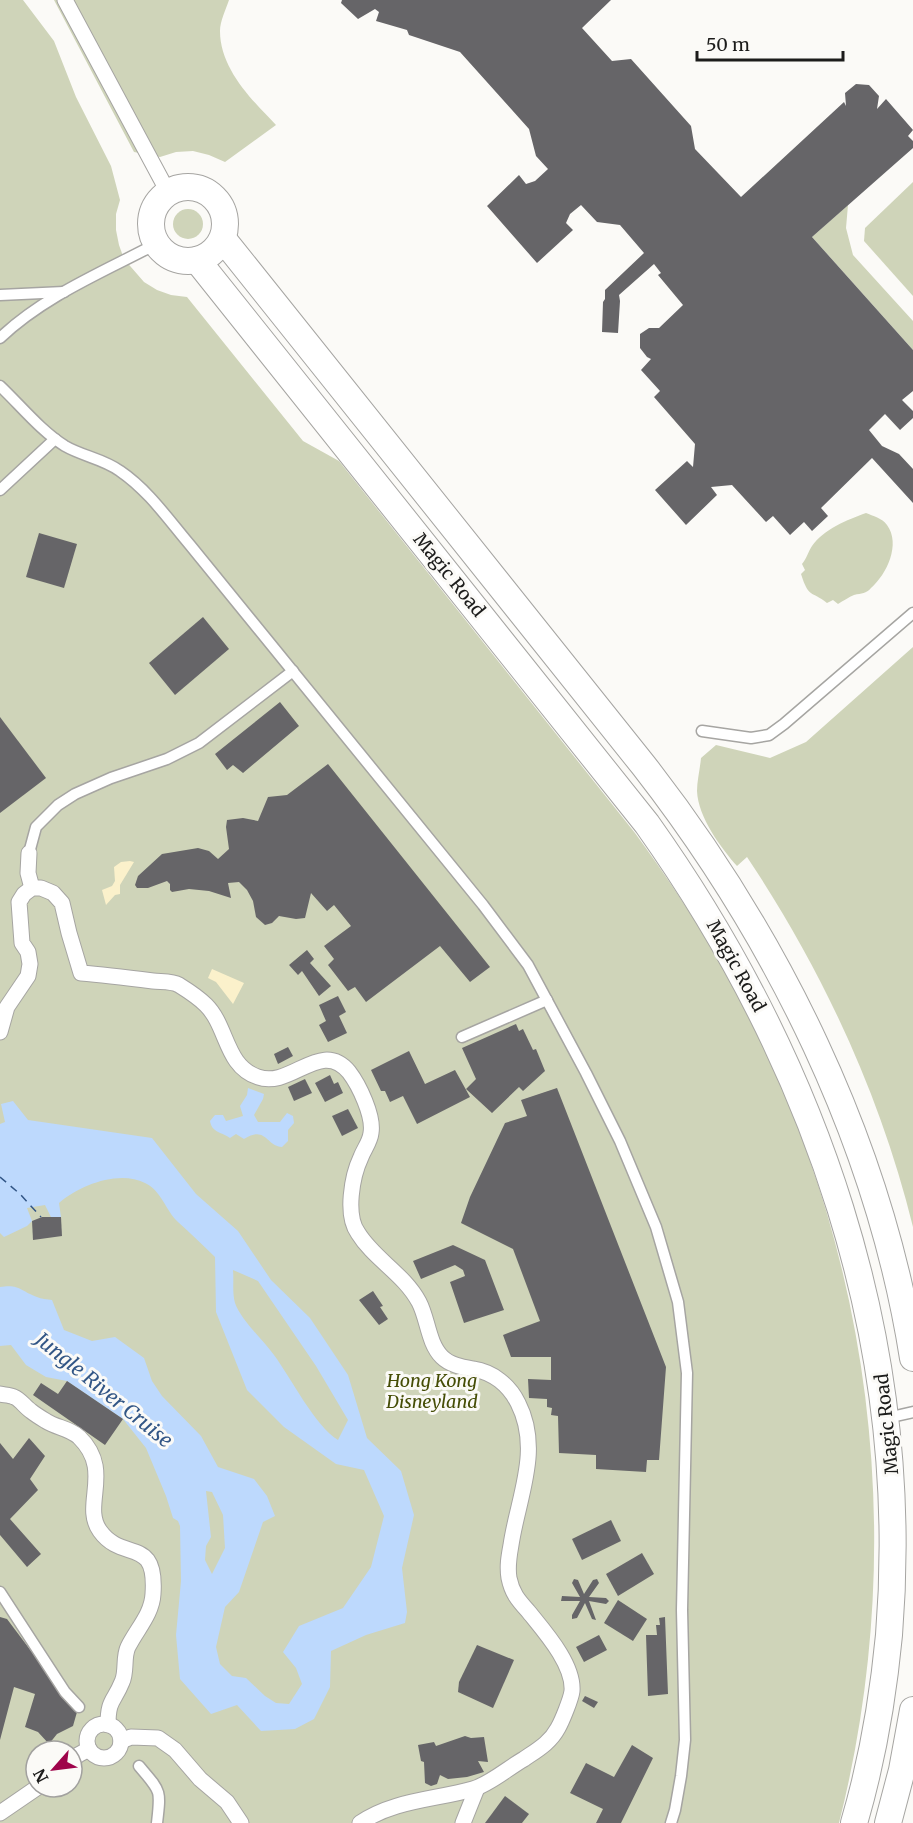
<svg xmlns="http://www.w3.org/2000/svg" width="913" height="1823" font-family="Merriweather,serif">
<rect width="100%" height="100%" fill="#fbfaf7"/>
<!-- green -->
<g fill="#cfd4b9" fill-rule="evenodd">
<path d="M0 0H23L54 41 76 97 111 166 120 200 116 214V230L119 245 124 259 144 282 157 290 171 295 187 297 303 441 339 461 635 833C665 874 693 916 719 961 869 1222 913 1530 839 1823H0ZM36 1751H72V1787H36Z"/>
<path d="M54 0H229C226 9 220 21 220 31 220 69 252 100 276 125L225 162 209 155 193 151 176 152 160 157 134 152Z"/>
<polygon points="913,182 913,296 864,241 865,228"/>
<polygon points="848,205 846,228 853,255 913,321 913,350 812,237"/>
<circle cx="188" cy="224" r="15"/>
<path d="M866 513C873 516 882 518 887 525 901 544 887 574 871 588 866 594 862 593 854 595 849 597 843 601 838 604L833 600 827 603C811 590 809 599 801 574L805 570 802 564C807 558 808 552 812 546 824 529 847 520 866 513Z"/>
<path d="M913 647V1227C881 1096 822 969 747 857L737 866C721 848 698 817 697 791 697 781 700 769 701 758L716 745 770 758 806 742Z"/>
</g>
<!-- sand -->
<g fill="#fbf1cb">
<polygon points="130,861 134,862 120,885 120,894 115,895 106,905 102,890 112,886 115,881 114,867 121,862"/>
<polygon points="212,969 244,983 233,1004 216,982 208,978"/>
</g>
<!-- water -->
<g fill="#bdd9fd" fill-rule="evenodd">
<path d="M248 1088 264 1094 263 1099 254 1115 258 1122H280L287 1113 293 1116 294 1123 288 1130V1141L282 1147C266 1146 266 1125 244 1139L236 1134 230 1138C222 1132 212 1133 210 1121L215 1115H223L226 1121 243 1116 240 1106 247 1095Z"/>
<path d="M13 1101 28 1120 152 1138 196 1194 238 1231 271 1280 310 1318 348 1375 367 1438 401 1471 414 1515 402 1568 407 1612 405 1623 366 1635 331 1651 330 1687 314 1719 295 1729 261 1731 237 1705 211 1714 180 1679 176 1635 181 1581 180 1526 178 1521 173 1518 166 1496 146 1448 123 1419 67 1381 46 1377 26 1365 11 1345 0 1346V1287C20 1284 20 1291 37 1297 41 1299 47 1299 52 1300L64 1330 92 1341 115 1337 144 1358 152 1381 162 1396 201 1436 218 1467 254 1479 267 1496 275 1516 263 1522 239 1592 225 1607 216 1647 220 1664 232 1676 246 1678 265 1696 276 1703 289 1704 302 1684 296 1668 283 1652 299 1626 343 1608 371 1567 384 1516 364 1470 336 1464 284 1427 247 1390 216 1312 215 1257C203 1245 191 1234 178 1222 166 1211 161 1190 145 1183 119 1170 80 1185 59 1203L61 1217 52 1219 45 1205 27 1208 32 1221 27 1226 4 1237 0 1233V1124L5 1122 1 1104ZM233 1270 258 1281 316 1366 348 1420 338 1440C315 1426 291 1378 274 1355 263 1340 241 1320 235 1303 232 1293 234 1280 233 1270ZM206 1491 212 1492 223 1515 225 1548 212 1574 205 1560 206 1546 211 1537Z"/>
</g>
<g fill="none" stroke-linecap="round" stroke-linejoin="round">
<!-- ferry -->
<polyline stroke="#325686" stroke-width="1.5" stroke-dasharray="8 6" stroke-linecap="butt" points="0,1177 20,1194 41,1217"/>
</g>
<!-- building -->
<g fill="#666568">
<polygon points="342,0 611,0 582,28 612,61 631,59 691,126 695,149 741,197 844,102 846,106 845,93 856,84 869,85 879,96 877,109 886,99 913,130 908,136 913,141 913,148 812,237 913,350 913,391 902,400 913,411 913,418 900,430 885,414 869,430 882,446 899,454 913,469 913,503 872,458 821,508 828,516 812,531 804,522 790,535 773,516 766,522 732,485 711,487 717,495 686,525 655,490 687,461 693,467 695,444 654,397 660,391 641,370 651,359 647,357 640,348 640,334 649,328 659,328 683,305 658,275 661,273 654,264 619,295 620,301 618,333 602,332 603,302 605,299 605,290 644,253 620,225 597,222 581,205 570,214 566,223 573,230 537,263 487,206 519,175 526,184 535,181 548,169 536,156 529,129 460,52 409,35 407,30 376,21 379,12 375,9 358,19 341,3"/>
<polygon points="39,533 77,544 64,588 26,577"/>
<polygon points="203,617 229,649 175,695 149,663"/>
<polygon points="280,702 299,726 243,773 233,765 227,770 215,754"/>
<polygon points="0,717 46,778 0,813"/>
<polygon points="328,764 490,967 470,982 440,946 366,1002 355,987 348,991 328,965 334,959 324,946 351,926 334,905 327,911 311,893 305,918 296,919 279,916 272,923 265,925 256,917 253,901 247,890 239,882 228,883 231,898 209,891 189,889 172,892 170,890 170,884 167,881 148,888 137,888 135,885 138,876 162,854 198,848 209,851 218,859 229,849 226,827 227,820 243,818 258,821 268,797 287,795"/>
<polygon points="307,950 314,959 310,963 331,986 319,996 302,971 298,975 289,965"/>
<polygon points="338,996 346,1012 339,1016 347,1033 328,1042 319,1025 326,1021 319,1005"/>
<polygon points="516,1024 519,1031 523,1029 533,1050 536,1049 545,1071 523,1091 519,1087 492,1113 466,1089 476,1079 462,1048"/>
<polygon points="288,1047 293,1056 278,1064 274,1054"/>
<polygon points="409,1051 425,1084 455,1070 470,1097 417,1124 403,1096 390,1102 385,1091 381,1091 371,1070"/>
<polygon points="330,1075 334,1084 338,1082 343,1093 325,1102 315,1083"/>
<polygon points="305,1079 312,1093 294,1101 288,1087"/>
<polygon points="557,1088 666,1367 659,1460 647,1460 646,1472 596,1469 596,1455 559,1453 558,1416 551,1415 552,1408 547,1407 547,1399 529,1398 528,1379 551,1380 551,1357 511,1357 503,1335 540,1321 513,1249 461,1223 470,1197 505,1123 527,1116 521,1100"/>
<polygon points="348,1109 358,1128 342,1136 332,1116"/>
<polygon points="42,1217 61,1217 62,1236 33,1240 32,1221"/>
<polygon points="453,1245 485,1260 504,1310 464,1323 450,1282 465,1276 463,1270 455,1265 421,1279 413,1261"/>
<polygon points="373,1291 383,1306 380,1307 388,1319 379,1325 359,1300"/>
<polygon points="67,1381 123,1419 105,1445 33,1395 41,1383 58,1394"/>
<polygon points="29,1438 45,1456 30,1479 38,1490 10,1519 41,1554 27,1567 0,1535 0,1443 13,1459"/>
<polygon points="611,1520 621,1541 582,1560 572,1539"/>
<polygon points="642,1553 654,1574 618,1596 606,1574"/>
<polygon points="574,1579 578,1580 584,1594 593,1580 597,1579 599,1583 589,1597 606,1598 609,1601 606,1604 589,1601 596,1620 592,1619 585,1603 577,1618 572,1619 572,1615 580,1601 561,1601 562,1596 580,1597 572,1583"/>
<polygon points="618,1600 647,1619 633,1641 604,1623"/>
<polygon points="0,1617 7,1619 77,1712 73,1726 57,1734 49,1744 38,1732 25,1727 35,1694 14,1687 0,1740"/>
<polygon points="665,1617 668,1694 648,1696 646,1635 657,1635 656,1625 660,1625 659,1618"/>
<polygon points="599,1635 607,1650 584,1662 576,1647"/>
<polygon points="477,1645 514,1660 493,1708 458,1692 459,1682"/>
<polygon points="585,1696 598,1702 594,1708 582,1701"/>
<polygon points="465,1736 471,1738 484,1737 488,1762 478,1761 484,1772 467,1777 448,1779 440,1775 437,1784 431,1786 425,1783 424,1762 421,1761 418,1745 434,1742 436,1746"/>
<polygon points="632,1745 653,1758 621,1823 596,1823 603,1809 570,1793 586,1763 614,1777"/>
<polygon points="505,1796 529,1814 522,1823 485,1823"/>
</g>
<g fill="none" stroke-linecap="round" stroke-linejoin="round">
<defs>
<g id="service">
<polyline points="0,295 64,292"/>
<path d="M0 338C44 296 103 272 156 244"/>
<path d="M0 386C21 406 41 431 65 446 82 456 104 459 120 471 148 490 168 519 190 545L483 905 528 965 586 1073 620 1141 656 1227 678 1302 687 1373 682 1610 685 1740 681 1776 675 1810 671 1823"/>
<polyline points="0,490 55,439"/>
<polyline points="702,731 751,738 769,735 784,724 913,613"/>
<polyline points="29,853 36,827 58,805 75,794 111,778 167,759 199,743 293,671"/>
<polyline points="462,1037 547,1000"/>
<polyline points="887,1418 913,1412"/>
<polyline points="0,1592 65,1692 79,1707"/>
<path d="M139 1766C161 1792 161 1789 157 1823"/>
</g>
<g id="pedestrian">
<polyline points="65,0 168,192"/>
<polyline points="29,853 28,873 32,888"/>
<path d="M0 1032 7 1007 28 976 30 964 28 952 22 943 19 902 24 894 32 888H41L53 893 62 903 69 933 81 973C105 975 129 978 153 981 161 982 172 981 179 985 187 990 199 998 206 1005 228 1027 225 1066 258 1077 291 1089 321 1038 349 1072 359 1085 374 1116 371 1133 370 1142 364 1149 361 1157 352 1176 345 1215 358 1233 374 1259 404 1274 419 1302 428 1319 428 1343 442 1357 450 1365 462 1367 473 1369 493 1372 509 1385 518 1403 542 1450 518 1497 511 1545 509 1556 507 1566 509 1578 512 1593 518 1600 528 1611 544 1631 574 1664 572 1691 571 1699 562 1721 558 1728 550 1743 537 1750 524 1759 508 1768 490 1784 473 1789 434 1800 394 1800 360 1823"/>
<path d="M0 1394C4 1395 10 1395 14 1397 20 1399 25 1407 31 1411 36 1415 41 1418 46 1421 57 1428 69 1428 79 1437 114 1471 81 1505 100 1531 123 1563 157 1535 153 1594 152 1614 137 1629 128 1647 123 1657 127 1672 122 1682 114 1702 108 1699 108 1725"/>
<circle cx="104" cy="1741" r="17"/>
<polyline points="121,1741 131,1737 158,1738 175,1750 200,1779 227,1802 241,1823"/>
<polyline points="72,1761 78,1755 89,1749"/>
<polyline points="0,1813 38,1787"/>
<polyline points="463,1823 477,1788"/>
</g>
<g id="tertiary">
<circle cx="188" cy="224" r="37"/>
<path d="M223 239 644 766C777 937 879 1142 913 1358"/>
<path d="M197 260 647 824C816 1062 913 1341 889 1635 883 1698 872 1762 854 1823"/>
<polyline points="888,1823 902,1770 913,1710"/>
</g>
</defs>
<!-- service casing -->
<use href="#service" stroke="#a6a5a2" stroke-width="13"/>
<!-- pedestrian casing -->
<use href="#pedestrian" stroke="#a6a5a2" stroke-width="17"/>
<!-- tertiary casing -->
<use href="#tertiary" stroke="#a6a5a2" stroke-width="28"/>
<!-- service -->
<use href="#service" stroke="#fff" stroke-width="10"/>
<!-- pedestrian -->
<use href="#pedestrian" stroke="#fff" stroke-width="15"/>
<!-- tertiary -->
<use href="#tertiary" stroke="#fff" stroke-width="26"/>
</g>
<g text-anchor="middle" stroke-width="6" stroke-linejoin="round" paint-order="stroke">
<!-- street labels -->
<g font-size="18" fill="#1c1c1b" stroke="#fbfaf7">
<text transform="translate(449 575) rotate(51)" y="6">Magic Road</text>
<text transform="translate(736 966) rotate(61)" y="6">Magic Road</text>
<text transform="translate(887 1424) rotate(-96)" y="6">Magic Road</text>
</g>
<!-- park labels -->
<g font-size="18" font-style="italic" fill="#454d06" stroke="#fbfaf7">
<text x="432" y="1387">Hong Kong<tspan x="432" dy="21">Disneyland</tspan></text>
</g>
<!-- water labels -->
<g font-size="20" font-style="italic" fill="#325686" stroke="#fbfaf7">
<text transform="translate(104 1390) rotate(39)" y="7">Jungle River Cruise</text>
</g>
</g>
<!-- north arrow -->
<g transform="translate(54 1769) rotate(242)"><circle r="28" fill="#fbfaf7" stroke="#a2a19f" stroke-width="1.5"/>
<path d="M0-4.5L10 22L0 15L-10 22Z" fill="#9e034a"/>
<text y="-9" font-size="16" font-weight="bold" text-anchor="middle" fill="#1c1c1b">N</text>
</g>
<!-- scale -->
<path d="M697 51v9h146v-9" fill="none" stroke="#1c1c1b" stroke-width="3"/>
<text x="706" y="51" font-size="18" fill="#1c1c1b" stroke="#fbfaf7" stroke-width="4.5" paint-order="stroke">50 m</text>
</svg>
